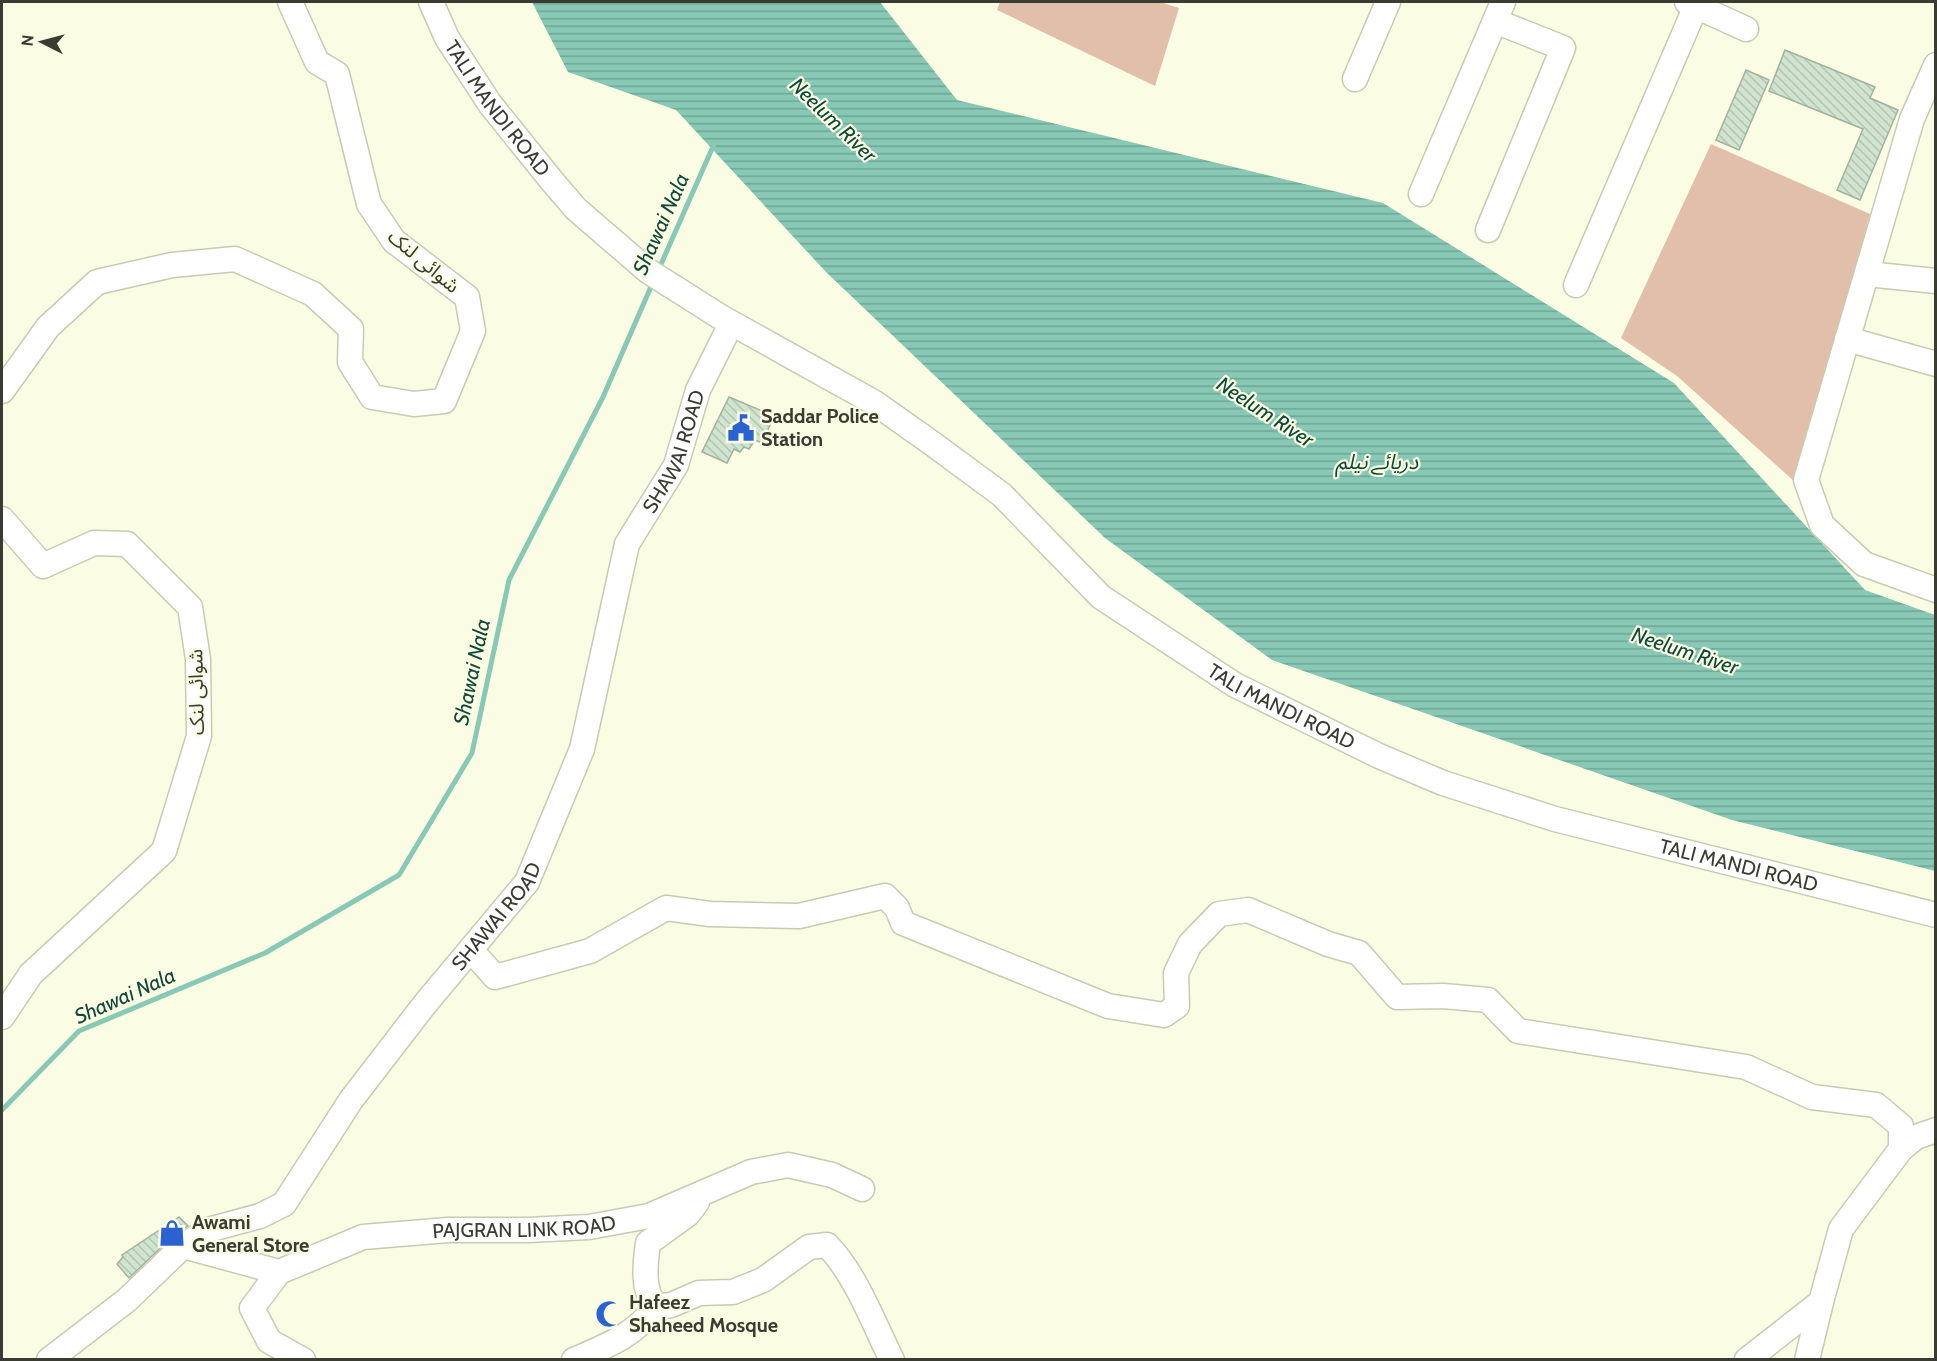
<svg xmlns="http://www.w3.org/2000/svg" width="1937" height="1361" font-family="Cabin,'Noto Sans Arabic',sans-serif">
<defs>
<pattern id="water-rules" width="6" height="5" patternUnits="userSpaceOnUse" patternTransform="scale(1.5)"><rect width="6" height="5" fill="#88c9b5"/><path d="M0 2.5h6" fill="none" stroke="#70a494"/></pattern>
<pattern id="building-back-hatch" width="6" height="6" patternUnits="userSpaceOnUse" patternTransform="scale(1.5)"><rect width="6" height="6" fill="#d1e4cf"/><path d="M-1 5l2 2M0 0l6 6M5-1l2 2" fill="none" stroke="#b4c4b2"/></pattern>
</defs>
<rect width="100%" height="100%" fill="#fafde3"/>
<!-- green -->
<g fill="#e2bfaa">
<polygon points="1000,2 1160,2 1179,8 1155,86 997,10"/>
<polygon points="1711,144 1870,214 1796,483 1677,376 1621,338"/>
</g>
<!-- water -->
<polygon fill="url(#water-rules)" points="532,2 880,2 957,100 1383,203 1674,383 1865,590 1935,615 1935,871 1732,820 1272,660 1105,538 826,272 676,110 568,72"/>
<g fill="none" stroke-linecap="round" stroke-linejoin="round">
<!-- stream -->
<g stroke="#88c9b5" stroke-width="5">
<polyline points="658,271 715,142"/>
<polyline points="2,1110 79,1031 265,953 399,875 472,753 509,580 603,397 653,282"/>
</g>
</g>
<!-- building -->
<g fill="url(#building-back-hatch)" stroke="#a1b29f" stroke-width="1.5">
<polygon points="1785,50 1875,87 1870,98 1898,110 1860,200 1837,190 1863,129 1769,91"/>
<polygon points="1746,70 1769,80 1739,150 1716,140"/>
<polygon points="729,397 774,416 762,443 755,440 749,449 744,447 740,452 734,449 727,463 702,452"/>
<polygon points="179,1217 188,1226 173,1236 129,1278 117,1264 123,1257 122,1255"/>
</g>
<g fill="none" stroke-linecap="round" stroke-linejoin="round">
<defs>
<g id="minor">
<path id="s1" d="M431 2 447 38 490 104 552 181 576 209 648 271 719 316 875 403 933 444 1002 495 1101 597 1235 685 1379 756 1443 783 1555 819 1936 915"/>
<polyline points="1687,2 1746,29"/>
<polyline points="1936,65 1912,119 1806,480 1822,525 1864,564 1936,590"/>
<polyline points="1355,79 1388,2"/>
<polyline points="1421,194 1503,2"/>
<polyline points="1488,230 1563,48 1495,21"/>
<polyline points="1867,274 1936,281"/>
<polyline points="1576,285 1696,6"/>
<polyline points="1847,339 1936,364"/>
<polyline points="2,391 48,327 97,282 172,265 235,259 313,294 351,329 350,362 372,397 414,404 444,401 473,331 467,297 394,241 369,204 337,74 317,62 290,2"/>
<polyline points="2,519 43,566 94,543 127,544 190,607 198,659 199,736 164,851 31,974 2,1017"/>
<polyline points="471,950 495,977 590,951 666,908 710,914 799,916 885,896 897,908 903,923 1108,1006 1164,1015 1177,1006 1176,973 1190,944 1219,914 1248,910 1328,944 1359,953 1397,997 1443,996 1488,1000 1518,1031 1746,1067 1812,1097 1876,1105 1901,1126 1901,1149 1841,1229 1821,1302 1747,1360"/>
<polyline points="1901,1149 1916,1137 1936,1130"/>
<path d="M697 1202 688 1214 648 1243C645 1265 642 1288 655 1307L671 1305 699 1293 733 1292 763 1280 809 1247 827 1245C855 1273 874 1324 892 1360"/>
<path id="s2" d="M183 1246 279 1272 363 1237 448 1230H528L589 1227 649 1216 751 1172 788 1165 832 1175 862 1189"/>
<polyline points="279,1272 252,1308 269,1341 303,1360"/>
<path id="s3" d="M49 1360 127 1300 183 1246 208 1230 260 1216 284 1204 351 1100 425 1004 527 882 582 749 627 544 676 465 698 390 731 324"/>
<path d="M574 1360C604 1347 636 1335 655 1307"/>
<polyline points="1807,1360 1821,1302"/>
</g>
</defs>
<!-- minor casing -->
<use href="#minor" stroke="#c8cbb2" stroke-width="27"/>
<!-- minor -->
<use href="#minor" stroke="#fff" stroke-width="24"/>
</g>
<!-- icons -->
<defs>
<symbol id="civic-bare" viewBox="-9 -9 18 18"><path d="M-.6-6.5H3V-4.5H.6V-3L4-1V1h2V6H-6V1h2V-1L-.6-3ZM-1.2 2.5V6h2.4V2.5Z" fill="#2a63d1" stroke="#fafde3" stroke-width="2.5" paint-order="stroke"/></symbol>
<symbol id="shop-bare" viewBox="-9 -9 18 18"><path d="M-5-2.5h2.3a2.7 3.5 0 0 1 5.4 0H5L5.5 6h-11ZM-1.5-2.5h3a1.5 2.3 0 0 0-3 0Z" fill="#2a63d1" stroke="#fafde3" stroke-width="2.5" paint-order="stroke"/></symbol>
<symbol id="mosque-bare" viewBox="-9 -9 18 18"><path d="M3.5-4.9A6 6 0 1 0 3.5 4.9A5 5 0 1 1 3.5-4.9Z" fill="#2a63d1" stroke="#fafde3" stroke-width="2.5" paint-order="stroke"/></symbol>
</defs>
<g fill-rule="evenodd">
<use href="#civic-bare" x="722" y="409" width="38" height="38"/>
<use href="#shop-bare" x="153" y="1214" width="38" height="38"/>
<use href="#mosque-bare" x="590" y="1295" width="38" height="38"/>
</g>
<g text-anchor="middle" stroke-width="4.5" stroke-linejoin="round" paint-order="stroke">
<!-- street labels -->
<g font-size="20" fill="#3a3b31" stroke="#fafde3">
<text dy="7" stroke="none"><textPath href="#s1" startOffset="126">TALI MANDI ROAD</textPath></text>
<text transform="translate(424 261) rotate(40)" y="7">شوائی لنک</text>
<text dy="7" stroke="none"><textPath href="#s3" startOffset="1149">SHAWAI ROAD</textPath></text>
<text transform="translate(196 692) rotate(-91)" y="7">شوائی لنک</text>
<text dy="7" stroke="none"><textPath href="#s1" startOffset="1122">TALI MANDI ROAD</textPath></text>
<text dy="7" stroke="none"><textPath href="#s1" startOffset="1608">TALI MANDI ROAD</textPath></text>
<text dy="7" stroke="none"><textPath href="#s3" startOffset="645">SHAWAI ROAD</textPath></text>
<text dy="7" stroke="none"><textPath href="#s2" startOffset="352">PAJGRAN LINK ROAD</textPath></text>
</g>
<!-- poi labels -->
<g font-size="20" font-weight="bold" fill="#3a3b31" stroke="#fafde3" text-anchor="start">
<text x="761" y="423">Saddar Police<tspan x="761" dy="23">Station</tspan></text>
<text x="192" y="1229">Awami<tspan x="192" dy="23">General Store</tspan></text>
<text x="629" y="1309">Hafeez<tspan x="629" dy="23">Shaheed Mosque</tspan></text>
</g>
<!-- water labels -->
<g font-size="21" font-style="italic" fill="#11483a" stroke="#fafde3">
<text transform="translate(833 120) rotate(44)" y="7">Neelum River</text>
<text transform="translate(661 224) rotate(-66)" y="7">Shawai Nala</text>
<text transform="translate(1265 412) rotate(33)" y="7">Neelum River</text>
<text x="1377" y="469">دریائے نیلم</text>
<text transform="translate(1685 651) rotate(18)" y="7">Neelum River</text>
<text transform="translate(472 672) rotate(-78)" y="7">Shawai Nala</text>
<text transform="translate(125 996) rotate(-24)" y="7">Shawai Nala</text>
</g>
</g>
<!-- border -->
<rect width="1937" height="1361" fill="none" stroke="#3a3b31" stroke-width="6"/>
<!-- north arrow -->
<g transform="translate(42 42) rotate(276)" stroke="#fafde3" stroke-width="4.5" paint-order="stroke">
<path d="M0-4.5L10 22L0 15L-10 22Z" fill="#3a3b31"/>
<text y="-9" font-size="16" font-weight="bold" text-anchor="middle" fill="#3a3b31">N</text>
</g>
</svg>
